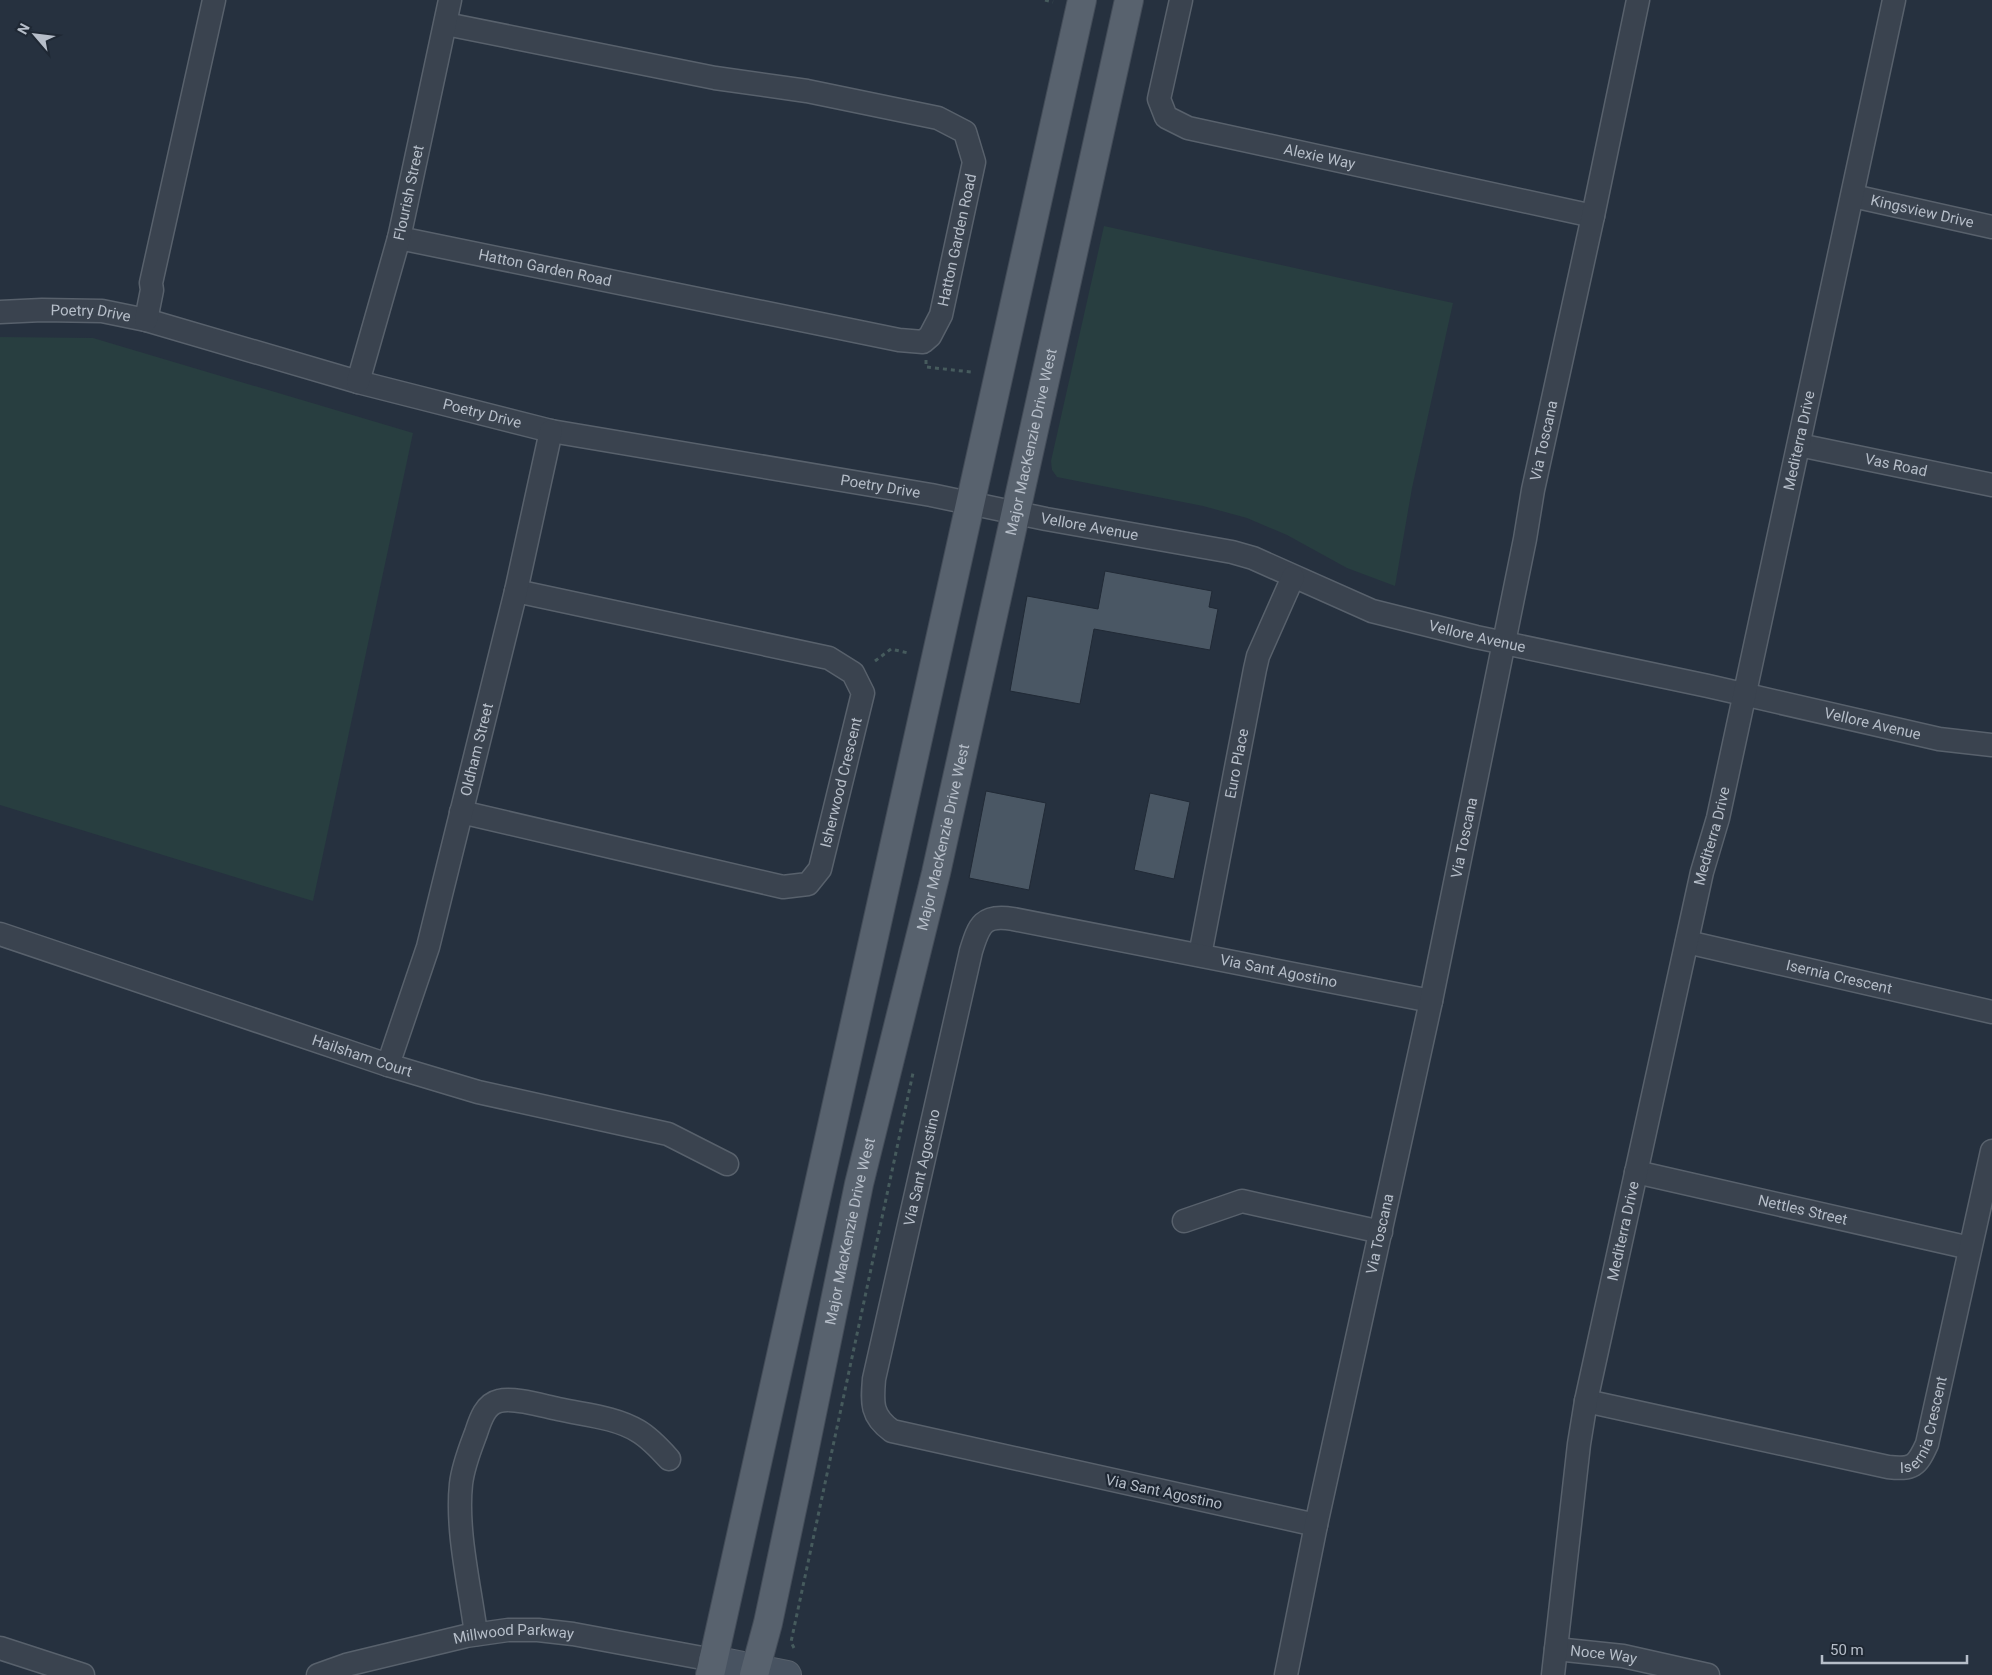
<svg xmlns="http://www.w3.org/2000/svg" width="1992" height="1675" font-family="Roboto,sans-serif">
<rect width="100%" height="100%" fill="#26313f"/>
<!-- green -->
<g fill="#283e40">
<polygon points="1104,226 1453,303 1412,488 1395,586 1347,568 1287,535 1247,518 1203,506 1057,477 1052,470 1051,461"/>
<polygon points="0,337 93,338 413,433 313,901 0,805"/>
</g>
<!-- building -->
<g fill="#4a5764" stroke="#212a36">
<polygon points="1105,571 1212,591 1209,607 1218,609 1210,650 1094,629 1080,704 1010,691 1027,596 1098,609"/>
<polygon points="986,791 1046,803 1029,890 969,878"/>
<polygon points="1150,793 1190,802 1174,879 1134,870"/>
</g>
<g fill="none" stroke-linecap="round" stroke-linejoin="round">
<defs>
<g id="street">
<path id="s1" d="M1181 0 1159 99 1166 117 1188 128 1593 216"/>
<path id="s2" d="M1853 196 1992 227"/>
<path id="s3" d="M399 238 899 340 923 342 930 336 941 315 974 162 965 132 938 118 807 91 715 78 446 24"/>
<path id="s4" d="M0 312 42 310 102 311 146 320 358 382 551 431 931 495 1046 519 1232 552 1253 558 1372 611 1476 637 1708 686 1939 739 1992 745"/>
<polyline points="146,320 152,290 151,283 214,0"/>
<path id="s5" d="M358 382 399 238 450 0"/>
<path id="s6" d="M1799 445 1992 485"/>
<path id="s7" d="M461 812 783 887 808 884 820 869 863 693 853 673 829 658 516 591"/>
<path id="s8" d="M0 934 388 1065 478 1092 668 1134 727 1164"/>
<path id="s9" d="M1687 942 1992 1012"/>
<path id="s10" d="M1200 955 1255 669 1258 656 1293 577"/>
<path id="s11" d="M388 1065 428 947 516 591 551 431"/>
<path id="s12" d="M1636 1172 1970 1248"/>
<polyline points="1184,1221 1242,1201 1381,1232"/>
<path id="s13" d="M1586 1401 1888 1467C1913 1470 1917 1466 1927 1444L1992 1151"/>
<path id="s14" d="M1316 1525 892 1431C871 1416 872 1403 874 1379L971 951C979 925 983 914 1013 919L1431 1001"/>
<path d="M476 1634C470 1587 456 1531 461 1484 463 1466 470 1449 476 1433 480 1421 485 1404 499 1401 514 1397 543 1406 558 1409 585 1415 615 1417 638 1431 650 1438 660 1449 669 1459"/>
<polyline points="0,1648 83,1675"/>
<path id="s15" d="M1556 1649 1623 1656 1708 1675"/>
<path id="s16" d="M318 1675 346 1665 466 1636 508 1630H538L573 1634 713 1660"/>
<path id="s17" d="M1286 1675 1316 1525 1431 1001 1525 539 1533 490 1593 216 1638 0"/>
<path id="s18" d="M1553 1675 1579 1444 1586 1401 1702 872 1718 818 1894 0"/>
</g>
<polyline id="secondary" points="713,1660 787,1675"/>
<g id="primary">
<polyline points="710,1675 1082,0"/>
<path id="s19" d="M754 1675 768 1623 801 1467 859 1184 936 873 1129 0"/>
</g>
</defs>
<!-- street casing -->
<use href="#street" stroke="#58616c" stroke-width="25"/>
<!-- secondary casing -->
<use href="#secondary" stroke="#58616c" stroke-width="30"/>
<!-- primary casing -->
<use href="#primary" stroke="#434c58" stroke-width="30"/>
<!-- path -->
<g stroke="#465b5d" stroke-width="3" stroke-dasharray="4 4" stroke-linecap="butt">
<polyline points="1045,0 1053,2"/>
<polyline points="926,360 926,367 971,372"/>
<polyline points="875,661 891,649 908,653"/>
<polyline points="794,1648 791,1642 913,1073"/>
</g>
<!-- street -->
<use href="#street" stroke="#3a434f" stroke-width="22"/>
<!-- secondary -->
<use href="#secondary" stroke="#485361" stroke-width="28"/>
<!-- primary -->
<use href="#primary" stroke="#58626e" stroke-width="28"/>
</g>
<g text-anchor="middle" stroke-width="4.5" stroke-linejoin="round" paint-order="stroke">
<!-- street labels -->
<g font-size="15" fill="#b6bec9" stroke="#1f2834">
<text dy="5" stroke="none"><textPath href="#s1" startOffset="280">Alexie Way</textPath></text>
<text dy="5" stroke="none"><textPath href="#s5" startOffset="196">Flourish Street</textPath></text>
<text dy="5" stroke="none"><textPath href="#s2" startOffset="71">Kingsview Drive</textPath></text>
<text dy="5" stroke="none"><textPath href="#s3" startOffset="644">Hatton Garden Road</textPath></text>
<text dy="5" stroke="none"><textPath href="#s3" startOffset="149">Hatton Garden Road</textPath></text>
<text dy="5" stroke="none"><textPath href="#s4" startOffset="91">Poetry Drive</textPath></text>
<text dy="5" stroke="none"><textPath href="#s4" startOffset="496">Poetry Drive</textPath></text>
<text dy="5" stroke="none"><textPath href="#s18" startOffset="1260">Mediterra Drive</textPath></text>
<text dy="5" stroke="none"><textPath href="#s17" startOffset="1261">Via Toscana</textPath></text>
<text dy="5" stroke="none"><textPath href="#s19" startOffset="1264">Major MacKenzie Drive West</textPath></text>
<text dy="5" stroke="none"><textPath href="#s6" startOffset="99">Vas Road</textPath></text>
<text dy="5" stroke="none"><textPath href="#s4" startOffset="901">Poetry Drive</textPath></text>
<text dy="5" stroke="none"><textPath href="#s4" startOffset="1114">Vellore Avenue</textPath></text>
<text dy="5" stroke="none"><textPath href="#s4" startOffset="1519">Vellore Avenue</textPath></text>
<text dy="5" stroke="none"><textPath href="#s4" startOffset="1924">Vellore Avenue</textPath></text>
<text dy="5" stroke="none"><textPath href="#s11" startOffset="328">Oldham Street</textPath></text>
<text dy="5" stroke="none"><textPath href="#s10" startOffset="195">Euro Place</textPath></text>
<text dy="5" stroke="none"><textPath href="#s7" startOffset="464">Isherwood Crescent</textPath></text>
<text dy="5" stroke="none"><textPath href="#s18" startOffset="855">Mediterra Drive</textPath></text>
<text dy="5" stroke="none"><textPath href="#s19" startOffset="859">Major MacKenzie Drive West</textPath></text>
<text dy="5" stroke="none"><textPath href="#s17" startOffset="856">Via Toscana</textPath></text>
<text dy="5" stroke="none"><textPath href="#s14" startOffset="1264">Via Sant Agostino</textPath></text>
<text dy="5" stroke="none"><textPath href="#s9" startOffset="156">Isernia Crescent</textPath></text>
<text dy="5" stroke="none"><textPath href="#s8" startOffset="382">Hailsham Court</textPath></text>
<text dy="5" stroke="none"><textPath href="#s14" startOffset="710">Via Sant Agostino</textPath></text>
<text dy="5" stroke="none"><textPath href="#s12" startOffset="171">Nettles Street</textPath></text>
<text dy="5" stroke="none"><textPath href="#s18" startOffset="450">Mediterra Drive</textPath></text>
<text dy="5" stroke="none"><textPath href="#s19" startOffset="454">Major MacKenzie Drive West</textPath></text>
<text dy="5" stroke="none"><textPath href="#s17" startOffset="451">Via Toscana</textPath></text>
<text dy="5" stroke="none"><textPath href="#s13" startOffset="375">Isernia Crescent</textPath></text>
<text transform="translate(1164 1492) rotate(12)" y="5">Via Sant Agostino</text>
<text dy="5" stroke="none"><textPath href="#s16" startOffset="201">Millwood Parkway</textPath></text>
<text dy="5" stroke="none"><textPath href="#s15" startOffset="48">Noce Way</textPath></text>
</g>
</g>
<!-- north arrow -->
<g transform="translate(35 35) rotate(298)" stroke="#1f2834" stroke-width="4" paint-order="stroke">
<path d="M0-4L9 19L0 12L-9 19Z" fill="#b6bec9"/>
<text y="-8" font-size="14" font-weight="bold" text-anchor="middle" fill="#b6bec9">N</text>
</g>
<!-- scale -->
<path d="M1822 1655v8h145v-8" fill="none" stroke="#b6bec9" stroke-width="2.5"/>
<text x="1830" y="1655" font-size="15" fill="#b6bec9" stroke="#1f2834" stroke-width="4" paint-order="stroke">50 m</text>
</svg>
